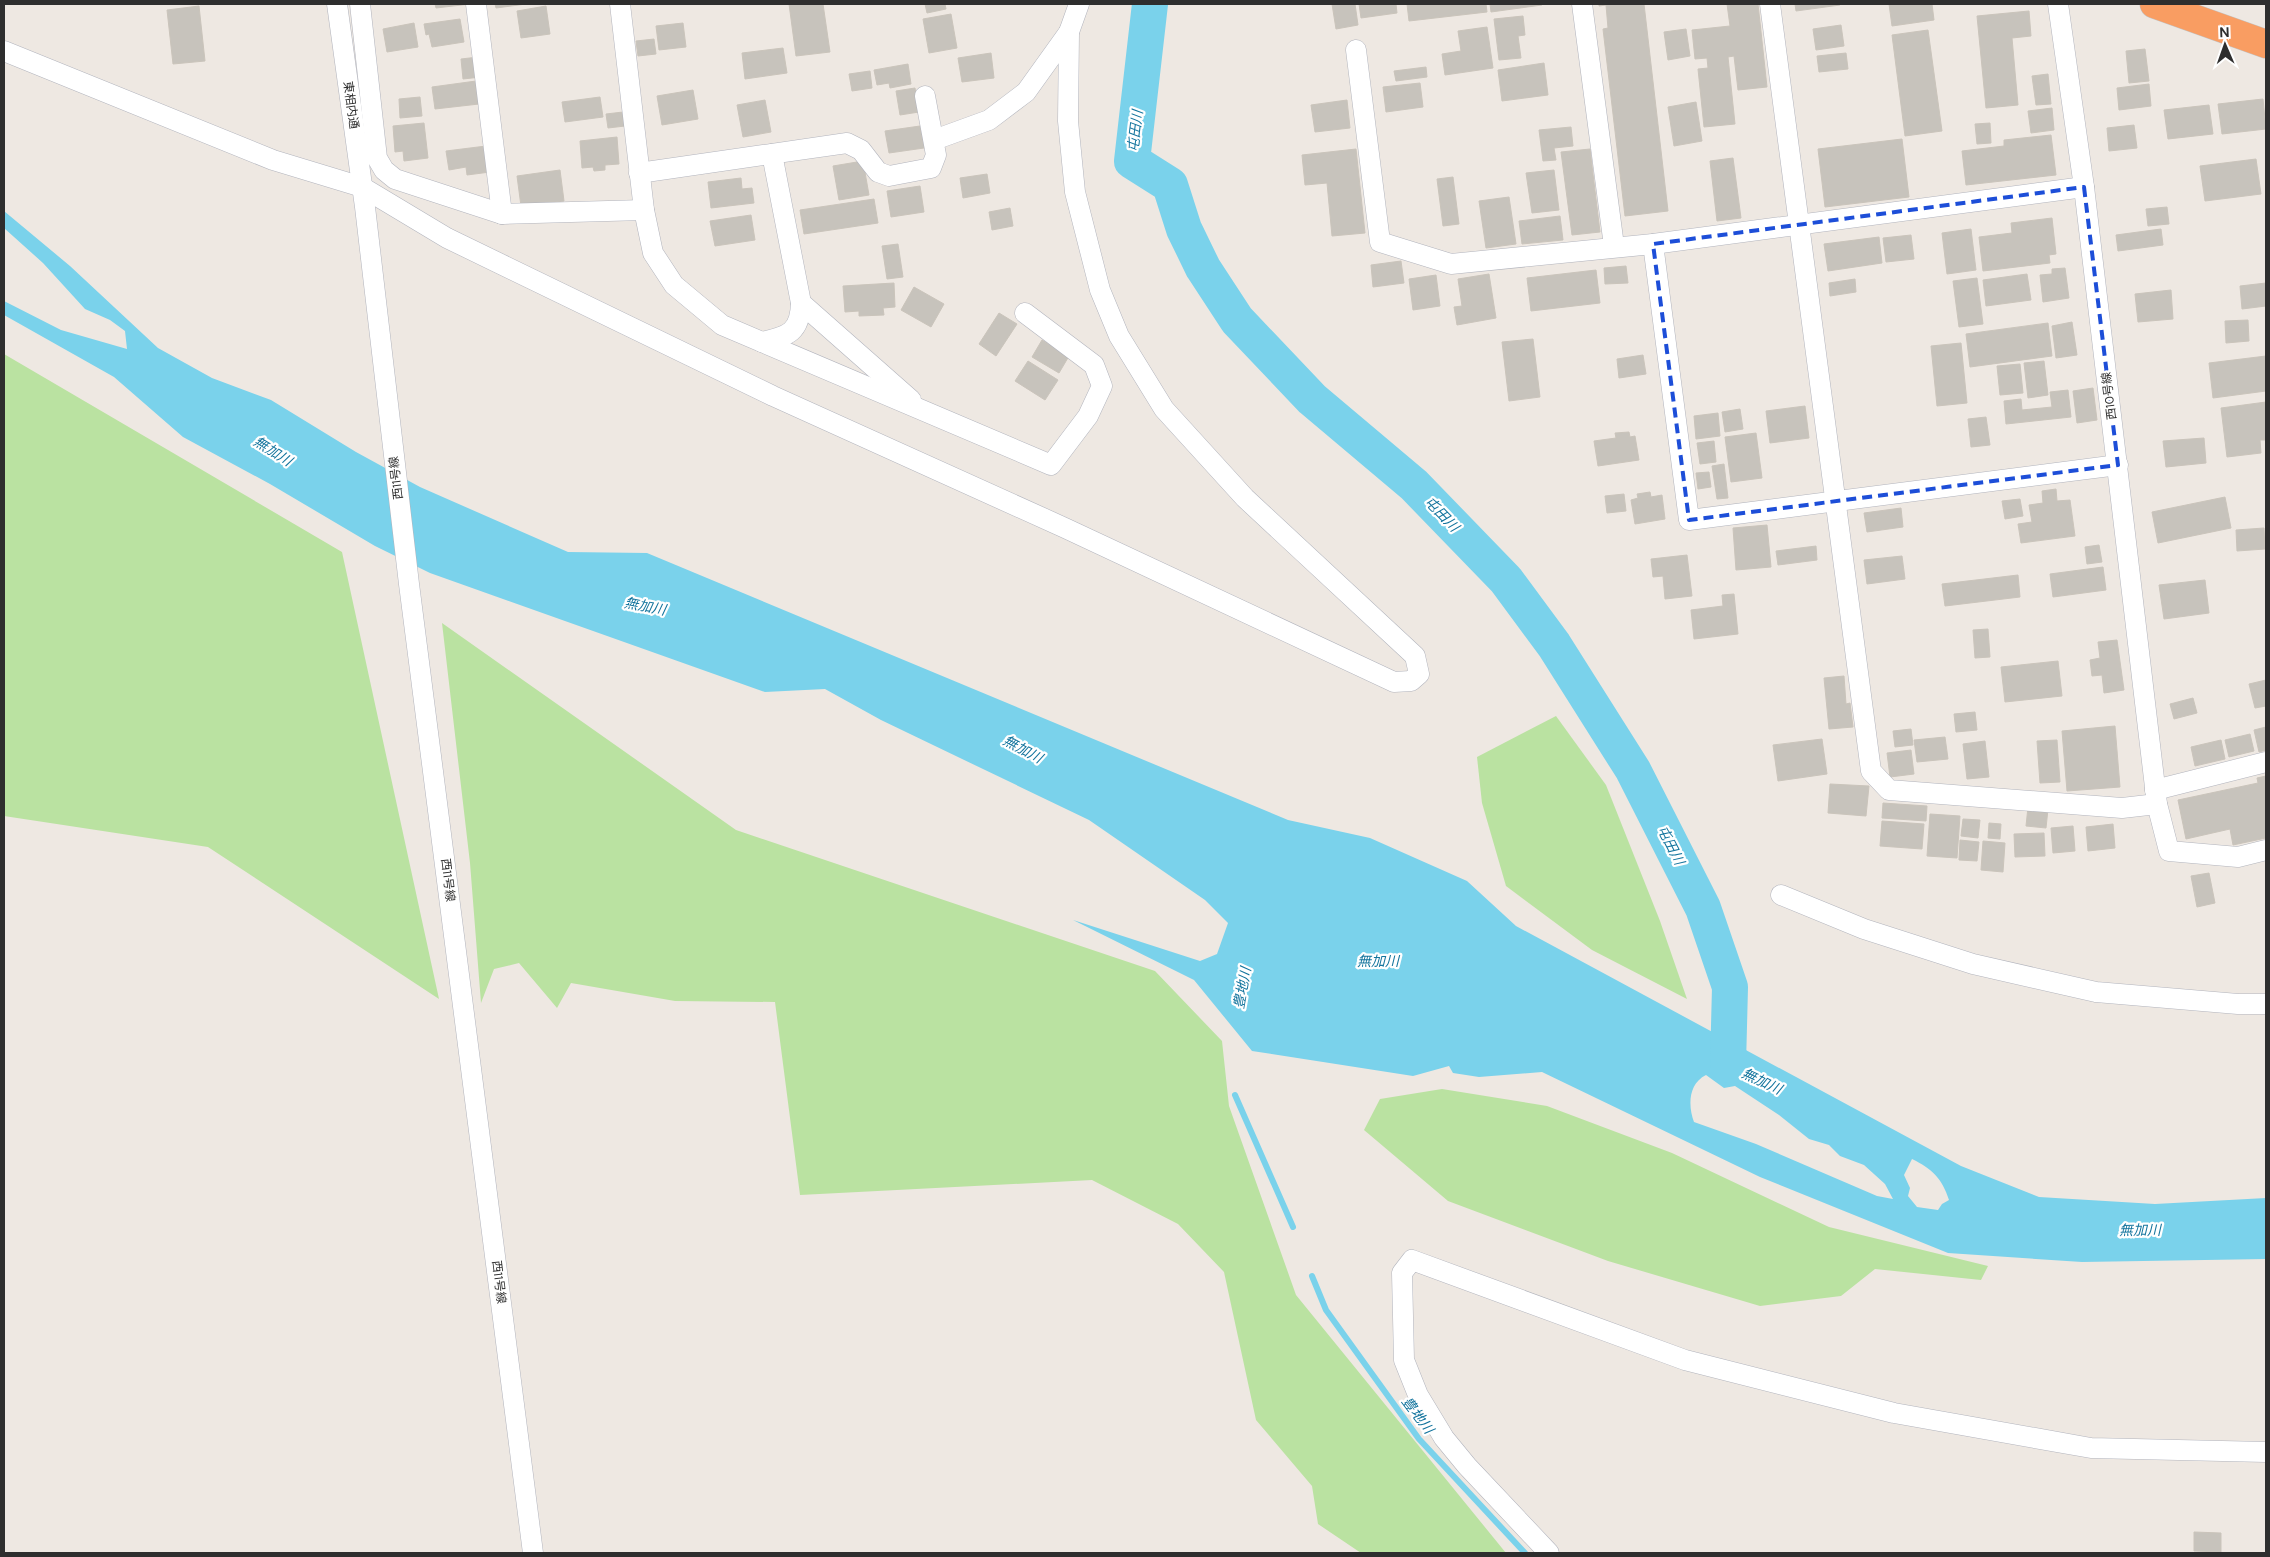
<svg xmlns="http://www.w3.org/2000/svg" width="2270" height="1557" font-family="'DM Sans','Noto Sans JP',sans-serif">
<rect width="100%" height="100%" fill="#eee8e2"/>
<!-- green -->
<g fill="#bae2a1">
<polygon points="4,354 342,552 439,999 208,847 4,816"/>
<polygon points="442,623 736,830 1155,971 1222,1041 1229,1106 1296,1295 1506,1553 1361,1553 1318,1524 1312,1486 1256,1420 1224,1272 1178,1224 1092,1180 800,1195 775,1002 675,1001 571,983 557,1008 519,963 494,969 481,1003 470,863"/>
<polygon points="1556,716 1606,785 1660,921 1687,999 1592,950 1506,886 1482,803 1477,757"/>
<polygon points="1442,1089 1547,1106 1672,1153 1829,1227 1988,1266 1981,1280 1875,1269 1841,1296 1760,1306 1608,1261 1448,1201 1364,1130 1380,1099"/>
</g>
<!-- water -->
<path fill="#7ad2eb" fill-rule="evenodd" d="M4 211 70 266 158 348 212 378 271 400 356 452 420 487 568 552 647 553 1288 820 1370 838 1467 881 1516 926 1961 1166 2039 1197 2155 1204 2266 1198V1259L2082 1262 1948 1253 1760 1177 1542 1072 1479 1077 1453 1073 1449 1066 1413 1076 1252 1051 1194 980 1073 920 1200 961 1217 954 1228 923 1205 900 1089 820 881 720 825 689 765 692 430 573 375 546 270 484 183 437 114 377 4 315V301L61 330 127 349 125 331 110 320 85 309 43 263 4 228ZM1706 1075 1724 1088 1735 1086 1779 1115 1809 1139 1829 1145 1840 1156 1864 1165 1885 1184 1893 1199 1877 1196 1756 1144 1694 1122C1688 1106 1688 1084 1706 1075ZM1912 1159C1932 1169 1942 1178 1949 1200L1942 1204 1938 1210 1917 1207 1908 1196 1910 1188 1904 1175Z"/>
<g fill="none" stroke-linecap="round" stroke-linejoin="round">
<!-- stream -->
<g stroke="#7ad2eb" stroke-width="6">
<polyline points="1235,1095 1293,1227"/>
<polyline points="1312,1276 1326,1310 1419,1439 1525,1553"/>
</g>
<!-- river -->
<polyline stroke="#7ad2eb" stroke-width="36" points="1150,4 1132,161 1170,185 1184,229 1203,268 1237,320 1312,399 1414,485 1506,580 1554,645 1633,770 1703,908 1730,987 1728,1065"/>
</g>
<!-- building -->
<g fill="#c7c3bc" stroke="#cac4bb">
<polygon points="435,4 470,4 436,8"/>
<polygon points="495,4 526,4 496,8"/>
<polygon points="789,4 823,4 830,52 796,56"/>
<polygon points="925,4 945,4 946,9 927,13"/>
<polygon points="1332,4 1355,4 1358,25 1336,29"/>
<polygon points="1359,4 1396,4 1397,13 1361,18"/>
<polygon points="1407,4 1486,4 1487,12 1409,21"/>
<polygon points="1490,4 1542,4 1542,5 1491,12"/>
<polygon points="1599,4 1644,4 1668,211 1625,216 1603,29 1608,28 1606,5 1599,6"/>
<polygon points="1727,4 1758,4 1767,87 1738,90 1734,56 1728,57 1735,124 1704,127 1698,69 1708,68 1707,58 1695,59 1692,30 1730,26"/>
<polygon points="1795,4 1839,4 1840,5 1796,11"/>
<polygon points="1889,4 1932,4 1934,20 1892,26"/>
<polygon points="199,6 205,61 173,64 167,10"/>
<polygon points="546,6 550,34 521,38 517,11"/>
<polygon points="2029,11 2031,36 2012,38 2018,105 1986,108 1977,16"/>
<polygon points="951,14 957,48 929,53 923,19"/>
<polygon points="1523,16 1525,35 1518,36 1521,58 1499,60 1494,19"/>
<polygon points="460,19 464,42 432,47 429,34 426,35 424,24"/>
<polygon points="414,23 418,47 387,52 383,29"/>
<polygon points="683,23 686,47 659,50 656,26"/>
<polygon points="1841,25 1844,46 1816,50 1813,29"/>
<polygon points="1487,27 1493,68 1445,75 1442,54 1461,51 1458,31"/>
<polygon points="1686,29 1690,56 1668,60 1664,32"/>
<polygon points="1928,30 1942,131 1905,136 1892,35"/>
<polygon points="654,39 656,54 638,56 636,41"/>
<polygon points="783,48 787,73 745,79 742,53"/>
<polygon points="2145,49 2149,81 2129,83 2126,51"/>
<polygon points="991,53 994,78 962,82 958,58"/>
<polygon points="1846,53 1848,69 1819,72 1817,56"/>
<polygon points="478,57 481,77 463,79 461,59"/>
<polygon points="1544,63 1548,95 1502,101 1498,70"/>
<polygon points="908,64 911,84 890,88 889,83 877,85 874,70"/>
<polygon points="1426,67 1427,77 1396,81 1394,71"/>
<polygon points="870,71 872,88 852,91 849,74"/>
<polygon points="2048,74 2051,104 2036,105 2032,76"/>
<polygon points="476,81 479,104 435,109 432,87"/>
<polygon points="1420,83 1423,107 1386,112 1383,87"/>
<polygon points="2149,84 2151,106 2119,110 2117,88"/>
<polygon points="915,88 919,112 900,115 896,91"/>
<polygon points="693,90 698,119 662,125 657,96"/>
<polygon points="420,97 422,116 400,118 399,99"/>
<polygon points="600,97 603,117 565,122 562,102"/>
<polygon points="2263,99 2266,129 2222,134 2218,104"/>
<polygon points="765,100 771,132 743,137 737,105"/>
<polygon points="1347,100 1350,128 1315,132 1311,105"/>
<polygon points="1696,102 1702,141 1674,146 1668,107"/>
<polygon points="2209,105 2213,134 2168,139 2164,110"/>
<polygon points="2052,108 2054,130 2031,133 2028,111"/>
<polygon points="623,112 625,126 608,128 606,114"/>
<polygon points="424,123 428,158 404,161 403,151 395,152 393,126"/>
<polygon points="1990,123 1991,143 1977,144 1975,124"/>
<polygon points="2134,125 2137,148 2109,151 2107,128"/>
<polygon points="920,126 924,148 889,153 885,131"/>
<polygon points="1571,127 1573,146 1554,148 1556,160 1543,161 1539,130"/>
<polygon points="2051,135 2056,175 1966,185 1962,151 2004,146 2004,140"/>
<polygon points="617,137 619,164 605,165 605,170 594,171 593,167 582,168 580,141"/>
<polygon points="1902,139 1909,197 1825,207 1818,149"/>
<polygon points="486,146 490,172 467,175 466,167 449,170 446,151"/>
<polygon points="1356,149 1365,233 1332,236 1327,183 1305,185 1302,155"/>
<polygon points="1590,149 1600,232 1572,235 1561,152"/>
<polygon points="1733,158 1741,218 1717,221 1710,161"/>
<polygon points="2256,159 2261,194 2205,201 2200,166"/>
<polygon points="863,161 869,195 839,200 833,166"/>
<polygon points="560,170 564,201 521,206 517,176"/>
<polygon points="1554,170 1559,210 1532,213 1526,173"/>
<polygon points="987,174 990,193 963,198 960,178"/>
<polygon points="1453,177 1459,224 1443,226 1437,179"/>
<polygon points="741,178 742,189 752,188 754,203 711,208 708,182"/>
<polygon points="920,186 924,212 891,217 887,191"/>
<polygon points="1509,197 1516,244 1486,248 1479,201"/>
<polygon points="874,199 878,223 804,234 800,210"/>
<polygon points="2167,207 2169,224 2148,226 2146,209"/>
<polygon points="1010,208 1013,226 992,230 989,212"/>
<polygon points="751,215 755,240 715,246 710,221"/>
<polygon points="1560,216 1563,240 1522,244 1519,221"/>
<polygon points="2052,218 2056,254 2049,255 2050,263 1983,271 1979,237 2012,233 2011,223"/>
<polygon points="1971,229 1976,270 1947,274 1942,233"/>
<polygon points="2161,229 2163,245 2118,251 2116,235"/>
<polygon points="1911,235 1914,259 1886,262 1883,238"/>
<polygon points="1879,237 1882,263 1828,271 1824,244"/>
<polygon points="898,244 903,277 887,279 882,246"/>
<polygon points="1401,261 1404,283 1373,287 1371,265"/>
<polygon points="1626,266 1628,283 1605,284 1604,268"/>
<polygon points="2065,268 2069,298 2043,302 2040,275 2052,274 2052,269"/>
<polygon points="1596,270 1600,303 1531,311 1527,278"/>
<polygon points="1489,274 1496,318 1457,325 1454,307 1462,306 1458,279"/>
<polygon points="2027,274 2031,300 1986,306 1983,280"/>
<polygon points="1436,275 1440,306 1413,310 1409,279"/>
<polygon points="1977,278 1983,324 1959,327 1953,281"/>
<polygon points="1855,279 1856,292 1830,296 1829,283"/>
<polygon points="894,283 895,307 883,308 884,315 859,316 859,311 845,312 843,286"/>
<polygon points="2266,283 2266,306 2242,309 2240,286"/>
<polygon points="914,287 944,304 931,327 901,310"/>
<polygon points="2171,290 2173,319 2138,322 2135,294"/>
<polygon points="999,313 1017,324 996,356 979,344"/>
<polygon points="2248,320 2249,341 2226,343 2225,321"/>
<polygon points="2072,322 2077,355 2056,358 2052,326"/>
<polygon points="2048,323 2052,356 1970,367 1966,334"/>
<polygon points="1533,339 1540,397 1509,401 1502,342"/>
<polygon points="1042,340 1069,356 1059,373 1032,357"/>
<polygon points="1961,343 1967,403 1937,406 1931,346"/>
<polygon points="1643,355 1646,374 1619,378 1617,359"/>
<polygon points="2266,356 2266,391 2213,398 2209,363"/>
<polygon points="1028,361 1058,380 1045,400 1015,381"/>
<polygon points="2044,361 2048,395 2028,398 2024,363"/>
<polygon points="2020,364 2023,393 2000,395 1997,366"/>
<polygon points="2093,388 2097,420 2077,423 2073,391"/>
<polygon points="2068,390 2071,417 2006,424 2004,401 2021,399 2022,410 2052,407 2050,392"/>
<polygon points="2266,402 2266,440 2260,440 2261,453 2227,457 2221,408"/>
<polygon points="1805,406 1809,438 1770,443 1766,411"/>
<polygon points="1740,409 1743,429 1725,432 1722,412"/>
<polygon points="1718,413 1720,436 1696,439 1694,416"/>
<polygon points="1986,417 1990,445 1971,447 1968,419"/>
<polygon points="1629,432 1630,437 1635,436 1639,460 1598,466 1594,441 1616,438 1615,433"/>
<polygon points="1756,433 1762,478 1731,482 1725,437"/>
<polygon points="2204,438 2206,463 2166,467 2163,441"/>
<polygon points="1714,441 1716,462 1700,464 1697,443"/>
<polygon points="1724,464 1728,498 1717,499 1712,466"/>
<polygon points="1709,472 1711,487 1698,489 1696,473"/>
<polygon points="2056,489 2057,501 2070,500 2075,536 2021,543 2018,524 2032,522 2029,505 2043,503 2042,491"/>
<polygon points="1650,492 1651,497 1662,495 1665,519 1635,524 1631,500 1638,498 1637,494"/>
<polygon points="1624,494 1626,511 1607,513 1605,496"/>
<polygon points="2225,497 2231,528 2158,543 2152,512"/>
<polygon points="2020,499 2023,516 2005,519 2002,501"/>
<polygon points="1901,508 1903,527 1867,532 1864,513"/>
<polygon points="1767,525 1771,567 1736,570 1733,528"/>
<polygon points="2264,528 2265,549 2237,551 2236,530"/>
<polygon points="2099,545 2102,562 2087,564 2085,547"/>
<polygon points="1816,546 1817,560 1778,565 1776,551"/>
<polygon points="1687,555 1692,596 1665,599 1663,576 1653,577 1651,559"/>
<polygon points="1902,556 1905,579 1867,584 1864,560"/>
<polygon points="2103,567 2106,590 2053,597 2050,574"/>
<polygon points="2018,575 2020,597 1945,606 1942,584"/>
<polygon points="2205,580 2209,613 2164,619 2159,585"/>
<polygon points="1734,594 1738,634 1694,639 1691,610 1723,606 1722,595"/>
<polygon points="1988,629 1990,657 1975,658 1973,630"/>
<polygon points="2117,640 2124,690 2104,693 2102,675 2092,676 2090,660 2100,658 2098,642"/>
<polygon points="2058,661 2062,696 2005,702 2001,667"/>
<polygon points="1844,676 1846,704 1850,703 1853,727 1829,729 1824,678"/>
<polygon points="2266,680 2266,706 2255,708 2249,684"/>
<polygon points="2193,698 2197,713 2174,719 2170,704"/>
<polygon points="1975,712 1977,730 1956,732 1954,714"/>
<polygon points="2115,726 2120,787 2067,791 2062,731"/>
<polygon points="2266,727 2266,750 2259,752 2254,730"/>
<polygon points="1911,729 1913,745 1895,747 1893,731"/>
<polygon points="2250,734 2254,751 2229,757 2225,740"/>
<polygon points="1945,737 1948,759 1917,762 1914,740"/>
<polygon points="1822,739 1827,774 1778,781 1773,745"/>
<polygon points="2057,740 2060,782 2040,783 2037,741"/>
<polygon points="2221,740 2225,759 2195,766 2191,747"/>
<polygon points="1985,741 1989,777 1967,779 1963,744"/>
<polygon points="1911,750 1914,774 1890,777 1887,753"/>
<polygon points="2266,776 2266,838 2233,845 2230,829 2186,839 2178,800 2258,783 2257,778"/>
<polygon points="1830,784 1869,786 1866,816 1828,813"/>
<polygon points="1883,803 1927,806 1926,821 1882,818"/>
<polygon points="2028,807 2048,809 2046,828 2026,826"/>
<polygon points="1930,814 1960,816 1957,858 1927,856"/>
<polygon points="1963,819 1980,820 1978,838 1961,836"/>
<polygon points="1882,821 1924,824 1922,849 1880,846"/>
<polygon points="1989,823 2001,824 2000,839 1988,838"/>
<polygon points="2113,824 2115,848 2088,851 2086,827"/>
<polygon points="2073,826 2075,851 2053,853 2051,828"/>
<polygon points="2044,833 2045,856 2015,857 2014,834"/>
<polygon points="1960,840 1979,842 1977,861 1959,860"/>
<polygon points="1983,841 2005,843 2003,872 1981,870"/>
<polygon points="2209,873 2215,903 2197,907 2191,876"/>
<polygon points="2194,1532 2221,1533 2221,1552 2194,1551"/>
</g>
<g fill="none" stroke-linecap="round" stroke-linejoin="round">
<defs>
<g id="minor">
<polyline points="337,4 365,207 409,584 533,1553"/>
<polyline points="360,4 377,158 384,170 395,179 502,214 644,210"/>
<polyline points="476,4 502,214"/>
<polyline points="620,4 644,210 653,253 674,285 722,325 1051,465 1088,416 1102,386 1094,365 1025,313"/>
<polyline points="1582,4 1614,246"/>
<polyline points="1770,4 1871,771 1889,790 2122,808 2157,804"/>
<polyline points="2058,4 2084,187 2157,804 2169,851 2238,857 2266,850"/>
<polyline points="1356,50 1380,242 1451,264 1653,244 2084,187"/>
<polyline points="4,51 273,160 362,187 447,238 773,396 1065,528 1394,682 1411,681 1419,674 1415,656 1245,498 1164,409 1119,336 1100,290 1075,192 1068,121 1069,32 1079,4"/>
<polyline points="934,140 989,120 1026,92 1069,32"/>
<polyline points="772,154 801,303 911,400"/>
<polyline points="639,173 847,143 861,150 878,172 889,176 931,168 936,155 925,96"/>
<polyline points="1653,244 1689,520 2118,465"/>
<path d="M762 342C789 336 800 332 801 303"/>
<polyline points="2155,790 2266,762"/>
<polyline points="1781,895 1864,929 1973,964 2096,992 2238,1004 2266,1004"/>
<polyline points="1549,1553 1467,1466 1444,1438 1418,1395 1404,1360 1402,1273 1412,1260 1685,1360 1894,1413 2091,1448 2266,1452"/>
</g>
<polyline id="highway" points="2154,4 2266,44"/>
</defs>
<!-- minor casing -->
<use href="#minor" stroke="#b2b4bd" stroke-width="21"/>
<!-- highway casing -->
<use href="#highway" stroke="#c4c4c4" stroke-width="29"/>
<!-- minor -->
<use href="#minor" stroke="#fff" stroke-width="20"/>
<!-- highway -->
<use href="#highway" stroke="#f99d62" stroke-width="28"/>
</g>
<!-- marked area -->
<path fill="none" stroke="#1d4ed8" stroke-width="4" stroke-dasharray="10 6" stroke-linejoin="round" d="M2084 187 2118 465 1689 520 1653 244Z"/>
<g text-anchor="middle" stroke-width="4.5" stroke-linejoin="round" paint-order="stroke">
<!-- street labels -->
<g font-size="12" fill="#2e2e2e" stroke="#fff">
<text transform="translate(351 105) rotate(82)" y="4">東相内通</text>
<text transform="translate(2109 396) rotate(-97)" y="4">西10号線</text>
<text transform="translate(396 478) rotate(-97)" y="4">西11号線</text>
<text transform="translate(448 880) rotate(83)" y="4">西11号線</text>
<text transform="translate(499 1282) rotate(83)" y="4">西11号線</text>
</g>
<!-- water labels -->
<g font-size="14" font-style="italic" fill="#13749d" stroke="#fff">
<text transform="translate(1135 131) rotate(-83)" y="5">屯田川</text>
<text transform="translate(273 451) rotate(32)" y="5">無加川</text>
<text transform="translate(1442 514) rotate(46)" y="5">屯田川</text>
<text transform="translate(645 606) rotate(11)" y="5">無加川</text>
<text transform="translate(1023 749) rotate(28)" y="5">無加川</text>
<text transform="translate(1671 845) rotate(63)" y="5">屯田川</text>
<text x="1378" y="966">無加川</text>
<text transform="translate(1242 988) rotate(-80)" y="5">豊地川</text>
<text transform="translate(1762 1081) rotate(25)" y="5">無加川</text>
<text transform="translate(2140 1230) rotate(-1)" y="5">無加川</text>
<text transform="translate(1418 1415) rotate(53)" y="5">豊地川</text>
</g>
</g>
<!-- border -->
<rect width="2270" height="1557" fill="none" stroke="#2e2e2e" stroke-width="10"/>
<!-- north arrow -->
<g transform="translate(2225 45) rotate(358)" stroke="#ffffff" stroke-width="4" paint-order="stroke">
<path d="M0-4L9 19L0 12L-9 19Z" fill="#2e2e2e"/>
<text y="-8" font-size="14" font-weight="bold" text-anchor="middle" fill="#2e2e2e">N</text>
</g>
</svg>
